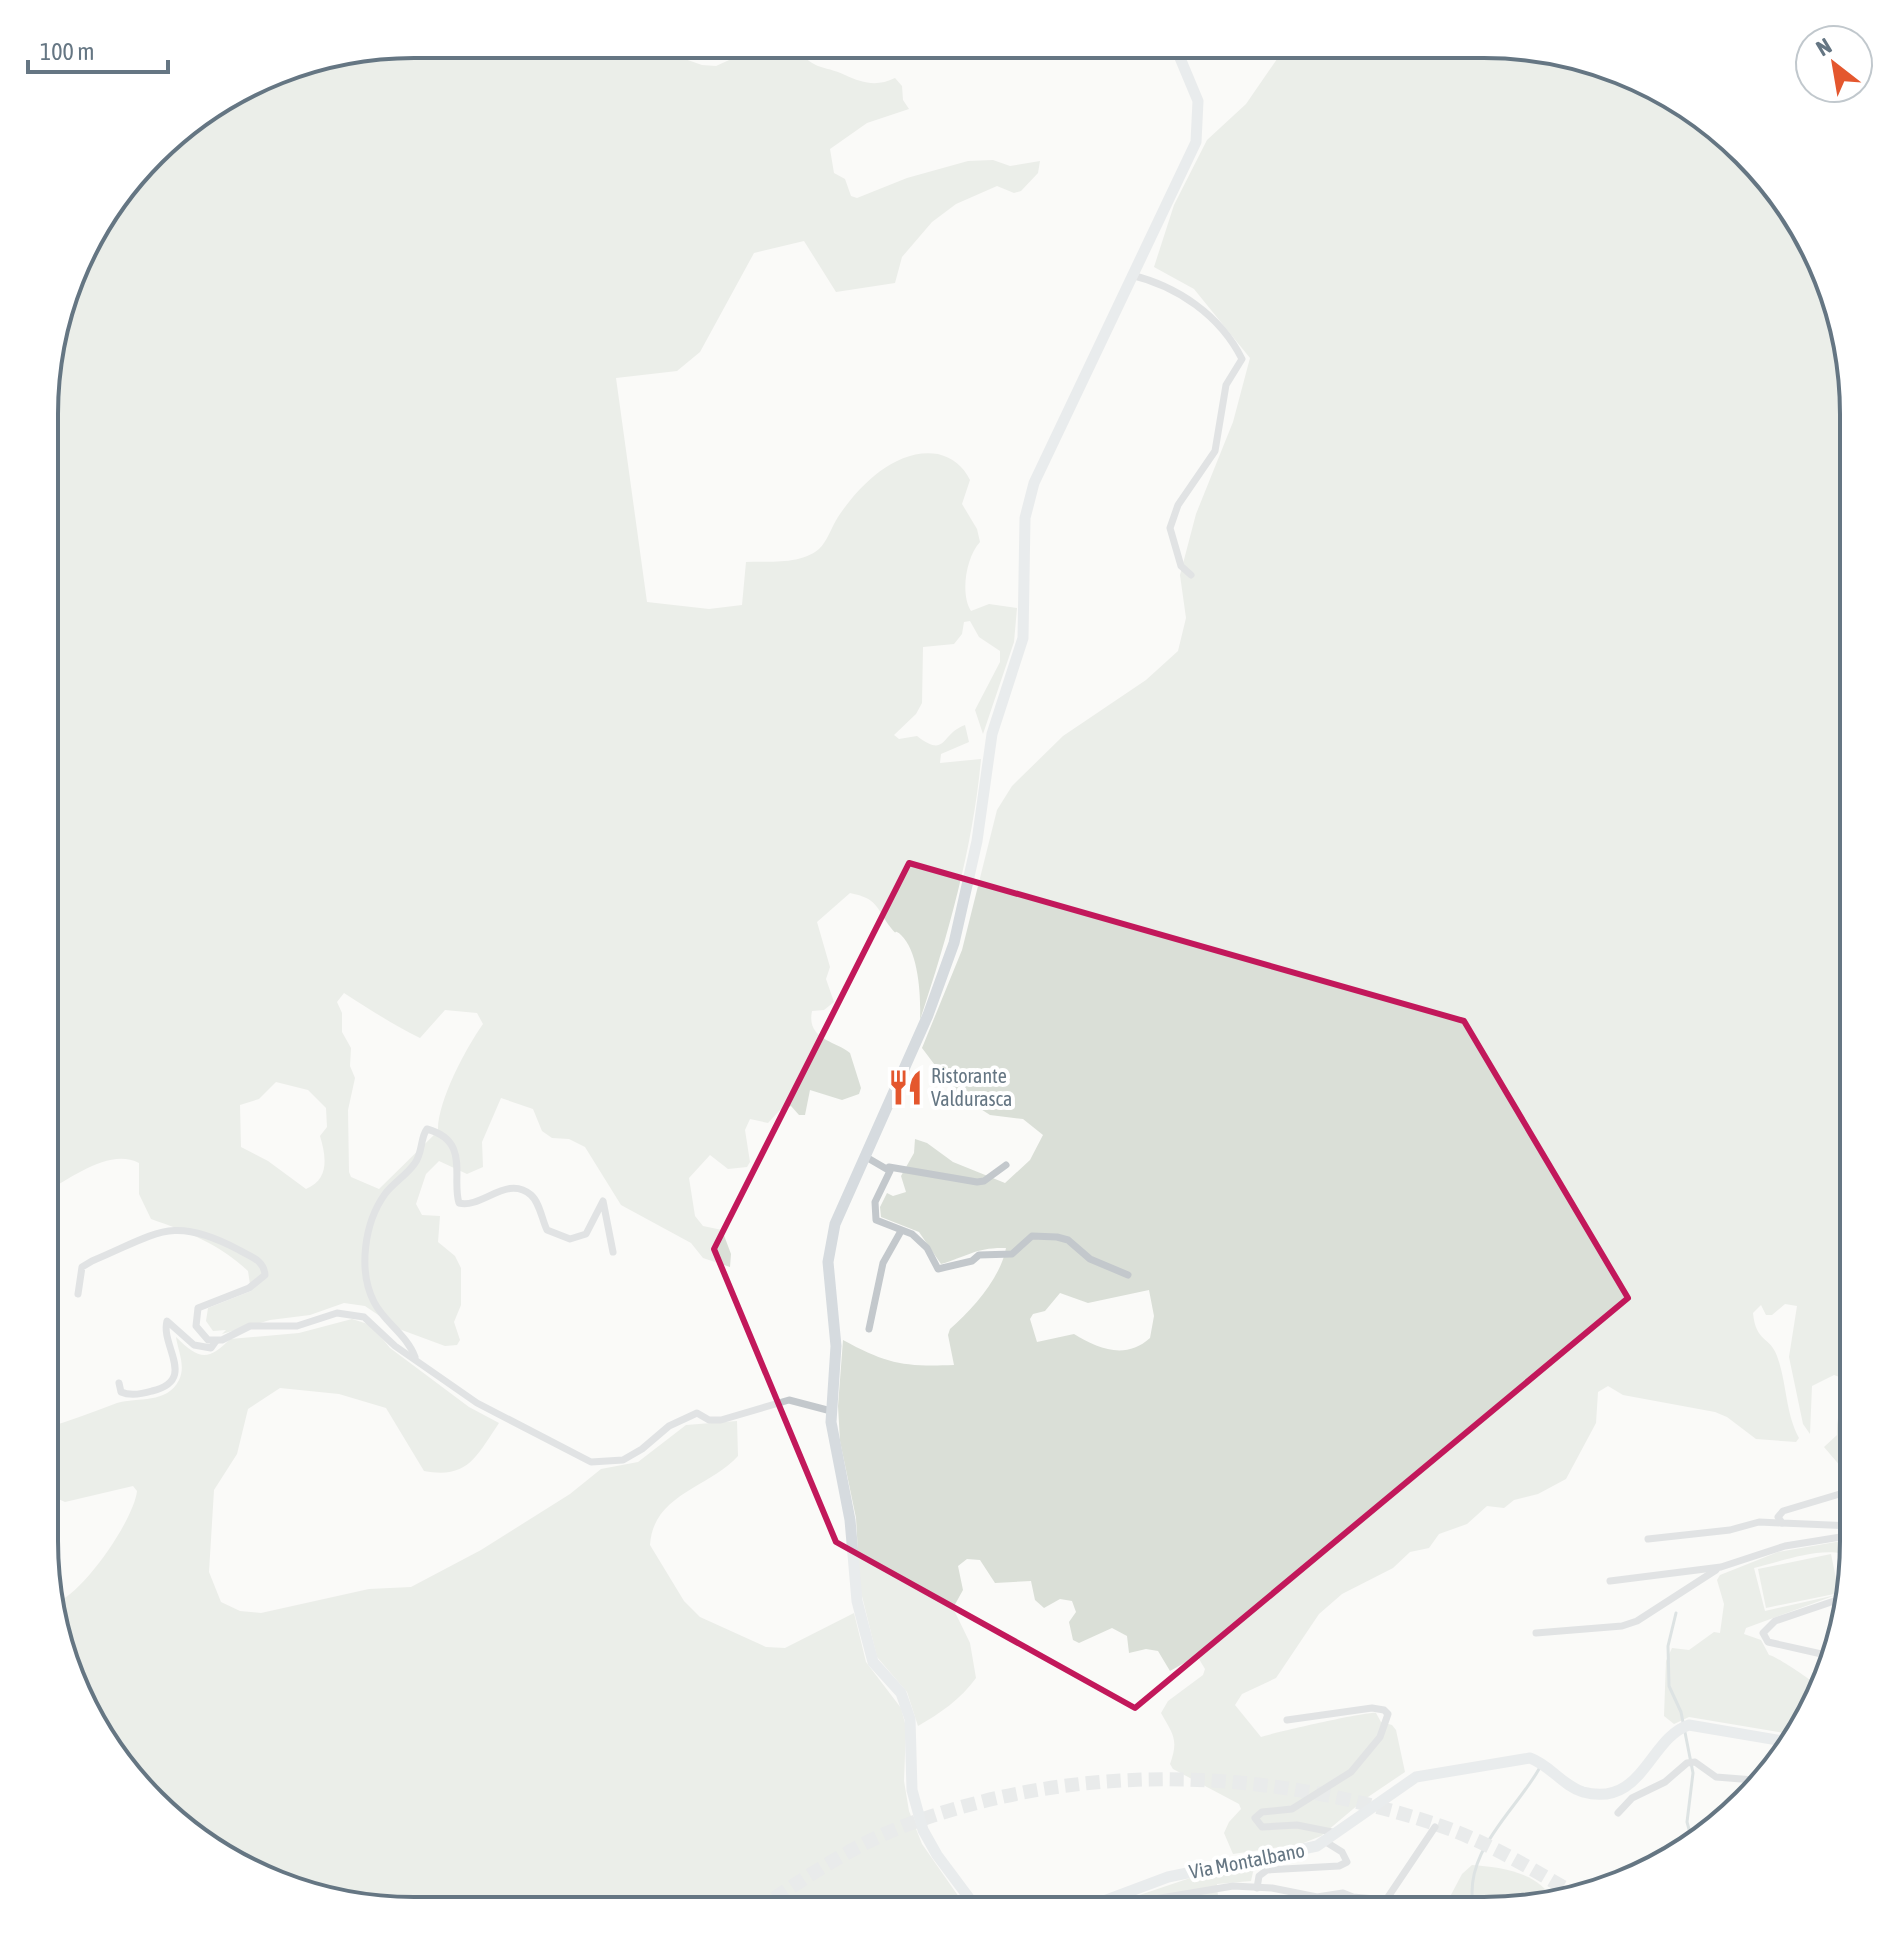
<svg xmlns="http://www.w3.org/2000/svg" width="1898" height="1955" font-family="'Asap Condensed',sans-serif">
<rect width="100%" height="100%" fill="#fafaf8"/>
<!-- green -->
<g fill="#dadfd7" fill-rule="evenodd">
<path d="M414 44 646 45 653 56 679 57 702 65 716 66 738 56 798 45C808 70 824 65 845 75 862 83 877 87 895 78L902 86 903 100 909 109 867 123 830 149 834 173 845 179 851 196 857 198 907 178 968 161 993 160 1010 166 1040 161 1038 173 1021 191 1014 193 997 186 956 204 932 222 902 257 895 283 836 292 804 241 754 253 700 352 677 371 616 378 647 602 709 609 742 605 746 562C769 561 800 565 819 549 827 542 832 526 838 517 859 485 897 447 938 454 953 458 963 466 970 480L962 504 977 529 980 542C966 557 960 594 971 611L989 604 1017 608 1014 642 983 734 975 710 1000 662V651L979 637 970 621 964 622 962 634 954 644 923 647 922 703 916 714 894 735 899 739 917 736C947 759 940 734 965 725L969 742 941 754 940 763 981 759C973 847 948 936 920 1020 921 997 919 952 901 935 892 927 899 938 891 928 875 907 879 899 850 893L817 922 830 967 826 979 834 1002 824 1010 812 1011C806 1040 836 1041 850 1053L861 1088 859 1094 842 1100 810 1090 805 1115H799L791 1106 780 1110 768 1123 750 1119 745 1130 750 1162 747 1167 728 1169 710 1155 689 1178 695 1216 703 1226 722 1230 731 1254 730 1267 703 1258 691 1243 621 1205 585 1147 569 1139 552 1138 542 1131 533 1109 501 1098 482 1142 483 1167 467 1174 439 1161 426 1174 416 1204 422 1215 440 1216 438 1242 455 1256 461 1268V1305L454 1322 460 1340 457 1345 445 1346 399 1329 365 1306 344 1303 310 1315 270 1320 222 1334 226 1330 213 1331 206 1321 208 1308 251 1291 248 1271C219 1244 188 1232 151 1219L139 1194V1163C110 1148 73 1177 47 1191L51 343 94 229 171 136 295 64ZM344 993C369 1009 392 1024 420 1038L445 1010 477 1013 483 1024C466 1048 437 1102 438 1131L379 1189 351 1177 349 1172 348 1110 355 1078 350 1066 351 1048 342 1032V1013L337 1002ZM276 1082 308 1090 326 1108 327 1127 320 1136C326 1156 330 1179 306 1189L268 1161 241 1147 240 1105 259 1099Z"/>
<path d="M1286 46 1531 47 1669 94 1791 208 1834 295 1853 391V1484L1847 1486 1842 1468 1824 1447 1837 1435C1836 1415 1844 1399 1845 1379L1834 1375 1812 1386 1810 1434 1803 1424 1789 1357 1797 1306 1785 1304 1772 1315H1766L1761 1305 1753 1313C1756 1343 1770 1336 1777 1356 1787 1383 1785 1412 1799 1438L1796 1442 1756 1439 1727 1417 1715 1412 1623 1395 1608 1386 1598 1392 1596 1423 1566 1479 1538 1494 1514 1500 1504 1508 1487 1506 1467 1524 1439 1534 1429 1548 1410 1552 1393 1568 1342 1594 1319 1614 1276 1678 1242 1694 1235 1705 1261 1737C1273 1733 1369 1711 1376 1713L1381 1722 1392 1725 1396 1730 1405 1772 1365 1799 1321 1836 1301 1844 1233 1854 1224 1833 1229 1822 1241 1809 1239 1804 1173 1769 1170 1764C1179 1740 1173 1734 1161 1713L1168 1701 1203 1675 1205 1669 1199 1659 1193 1658 1170 1671 1158 1651 1146 1649 1129 1653 1127 1636 1112 1628 1079 1643 1073 1640 1069 1622 1076 1612 1072 1601 1060 1599 1044 1608 1035 1600 1031 1581 995 1583 980 1560 967 1559 958 1566 963 1590 953 1608 970 1643 976 1678C961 1699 939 1714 918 1726L907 1692 877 1657 860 1588 856 1518 840 1441 838 1406 843 1340C887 1364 904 1367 954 1365L948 1335 950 1329C973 1309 1001 1277 1006 1248 977 1247 968 1256 941 1264L919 1232 881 1217 880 1207 887 1193 893 1196 906 1192 901 1176 914 1153 915 1139 927 1143 953 1162 1005 1183 1030 1160 1043 1135 1023 1119 990 1115 956 1093 922 1048 962 950 997 810 1012 786 1063 736 1146 680 1178 651 1186 618 1180 575 1196 514 1233 422 1250 358 1194 289 1154 267 1174 205 1207 140 1246 104ZM1149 1290 1154 1316 1150 1338C1126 1360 1098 1349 1074 1334L1037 1342 1030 1319 1033 1314 1045 1311 1060 1293 1088 1303Z"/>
<path d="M352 1319 371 1325 390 1348 469 1407 499 1423C476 1457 468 1479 424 1471L386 1408 339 1394 280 1388 248 1409 237 1454 214 1490 209 1572 221 1602 240 1611 261 1613 369 1589 411 1587 481 1550 570 1494 601 1469 638 1462 686 1425 737 1421 738 1456C709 1488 653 1494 650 1545L684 1601 700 1617 766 1647 785 1648 854 1613 866 1662 901 1708 906 1727 904 1781 909 1811 922 1844 968 1910H662L627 1897 609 1910H391L230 1862 107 1747 64 1660 53 1604C81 1597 134 1520 137 1491L133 1486 65 1502 45 1493V1428C70 1421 93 1412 117 1403 138 1397 167 1404 179 1380 186 1366 178 1351 176 1337 198 1359 208 1362 230 1339L299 1333Z"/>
<path d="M1853 1539V1559C1831 1542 1781 1562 1754 1568L1765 1611 1836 1595 1746 1628 1744 1634 1761 1640 1769 1655C1776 1656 1808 1678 1817 1685L1805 1725 1796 1735 1689 1717 1674 1724 1664 1716 1666 1661 1672 1648 1689 1650 1714 1632 1720 1633 1724 1604 1717 1580 1720 1575 1778 1552Z"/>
<polygon points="1831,1554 1839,1593 1766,1608 1758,1569"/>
<polygon points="1255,1863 1251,1881 1217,1884 1219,1910 1095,1910 1208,1872"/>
<path d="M1472 1865C1499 1867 1540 1872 1553 1901L1507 1910H1443L1462 1874Z"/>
</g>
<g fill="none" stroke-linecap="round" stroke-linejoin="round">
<!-- stream -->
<g stroke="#bbc7cb" stroke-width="3">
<polyline points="1676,1613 1668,1646 1669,1686 1681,1712 1693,1773 1687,1822 1690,1833 1684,1851"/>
<polyline points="1688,1840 1707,1830"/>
<path d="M1474 1910C1461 1853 1514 1813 1539 1769"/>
</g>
<!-- highway-tunnel -->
<path stroke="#d5d9db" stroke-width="14" stroke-dasharray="14 7" stroke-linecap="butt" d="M757 1910C804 1878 855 1844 909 1824 1078 1762 1262 1767 1432 1823 1483 1839 1532 1869 1578 1896"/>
<!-- street -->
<g stroke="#c3c8cc" stroke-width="7">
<path d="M1131 275C1177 286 1220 315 1242 359L1226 385 1215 451 1178 505 1170 528 1181 566 1191 575"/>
<polyline points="866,1157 890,1171 875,1202 876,1220 912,1234 927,1248 938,1269 972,1261 979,1255 1012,1254 1032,1236 1057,1237 1068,1240 1090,1259 1128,1275"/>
<polyline points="889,1167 977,1182 984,1181 1006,1165"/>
<path d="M78 1294 82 1267 92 1261C157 1234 171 1214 239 1250 251 1257 264 1260 265 1275L249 1288 198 1308 196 1326 208 1340H222L250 1326H297L337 1313 364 1317 395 1346 477 1403 591 1462 623 1460 642 1449 669 1426 697 1413 709 1420H721L789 1400 831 1411"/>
<polyline points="869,1329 883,1263 901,1231"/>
<path d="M415 1357C407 1335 384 1322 374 1302 358 1271 364 1223 385 1194 393 1183 407 1175 415 1163 423 1152 420 1138 427 1129 471 1141 451 1178 459 1203 482 1209 507 1174 531 1195 540 1203 542 1220 547 1230L570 1239 586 1234 603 1201 613 1252"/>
<path d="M119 1383 121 1392C130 1396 142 1394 152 1391 198 1380 160 1346 167 1321L194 1345 211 1348 216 1341"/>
<polyline points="1853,1490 1783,1511 1778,1517 1782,1523 1853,1526"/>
<polyline points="1648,1539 1730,1530 1759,1522 1782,1523"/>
<polyline points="1610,1581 1721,1567 1785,1546 1853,1535"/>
<polyline points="1536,1633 1622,1626 1637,1621 1716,1570"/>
<polyline points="1826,1655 1768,1642 1763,1633 1775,1621 1843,1598"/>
<polyline points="1287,1720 1372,1708 1384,1710 1388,1714 1380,1737 1351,1772 1292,1809 1262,1812 1255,1818 1262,1827 1297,1825 1337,1833"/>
<polyline points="1618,1813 1632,1798 1665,1782 1687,1763 1695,1762 1716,1777 1754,1780"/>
<polyline points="1257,1888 1259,1876 1267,1870 1339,1866 1347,1862 1342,1852 1326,1842"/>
<polyline points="618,1910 629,1906 644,1910"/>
<polyline points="1119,1910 1155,1899 1233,1886 1272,1888 1317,1897 1343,1893 1353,1897 1386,1900 1435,1827"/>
</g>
<!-- secondary -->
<g stroke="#d6dbdf" stroke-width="11">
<polyline points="978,1910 937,1855 923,1830 912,1790 910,1719 901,1693 873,1662 857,1601 850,1520 831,1422 836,1346 828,1262 835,1224 928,1015 954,943 977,841 992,734 1023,638 1025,518 1034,483 1196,142 1198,101 1175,46"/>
<path d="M1080 1910 1168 1877 1317 1846 1416 1777 1530 1758C1550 1765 1563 1786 1583 1792 1643 1808 1649 1738 1689 1725L1789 1742"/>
</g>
</g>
<!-- marked area -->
<path d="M0 0H1898V1955H0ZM909 863 1464 1021 1628 1298 1135 1708 836 1542 714 1249Z" fill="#fafaf8" fill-opacity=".55" fill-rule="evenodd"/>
<path fill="none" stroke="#c2185b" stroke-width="6" stroke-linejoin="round" d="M909 863 1464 1021 1628 1298 1135 1708 836 1542 714 1249Z"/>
<!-- icons -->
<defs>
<symbol id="restaurant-bare" viewBox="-9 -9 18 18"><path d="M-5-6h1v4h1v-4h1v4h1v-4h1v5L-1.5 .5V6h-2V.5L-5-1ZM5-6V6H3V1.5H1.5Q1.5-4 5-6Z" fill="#e4572e" stroke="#fff" stroke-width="2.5" paint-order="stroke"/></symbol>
</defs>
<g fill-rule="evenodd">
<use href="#restaurant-bare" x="880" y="1062" width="51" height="51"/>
</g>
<g text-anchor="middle" stroke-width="8" stroke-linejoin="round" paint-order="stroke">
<!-- poi labels -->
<g font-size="20" fill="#657683" stroke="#fff" text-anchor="start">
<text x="931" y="1083">Ristorante<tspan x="931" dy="23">Valdurasca</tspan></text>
</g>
<!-- street labels -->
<g font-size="20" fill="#657683" stroke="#fff">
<text transform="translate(1247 1861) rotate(-11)" y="7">Via Montalbano</text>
</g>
</g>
<!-- crop -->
<path d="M0 0H1898V1955H0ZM414 58H1484A356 356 0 0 1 1840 414V1541A356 356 0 0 1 1484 1897H414A356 356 0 0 1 58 1541V414A356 356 0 0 1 414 58Z" fill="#fff" fill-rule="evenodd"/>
<path fill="none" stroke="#657683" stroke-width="4" d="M414 58H1484A356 356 0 0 1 1840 414V1541A356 356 0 0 1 1484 1897H414A356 356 0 0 1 58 1541V414A356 356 0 0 1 414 58Z"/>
<!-- north arrow -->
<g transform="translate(1834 64) rotate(329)"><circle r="38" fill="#ffffff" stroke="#c1c8cd" stroke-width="2"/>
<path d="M0-6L14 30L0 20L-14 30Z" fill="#e4572e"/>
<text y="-12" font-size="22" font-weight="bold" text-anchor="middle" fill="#657683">N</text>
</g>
<!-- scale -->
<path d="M28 60v12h140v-12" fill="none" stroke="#657683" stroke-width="4"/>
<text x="40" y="60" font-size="24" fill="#657683" stroke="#ffffff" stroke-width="6" paint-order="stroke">100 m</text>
</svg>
